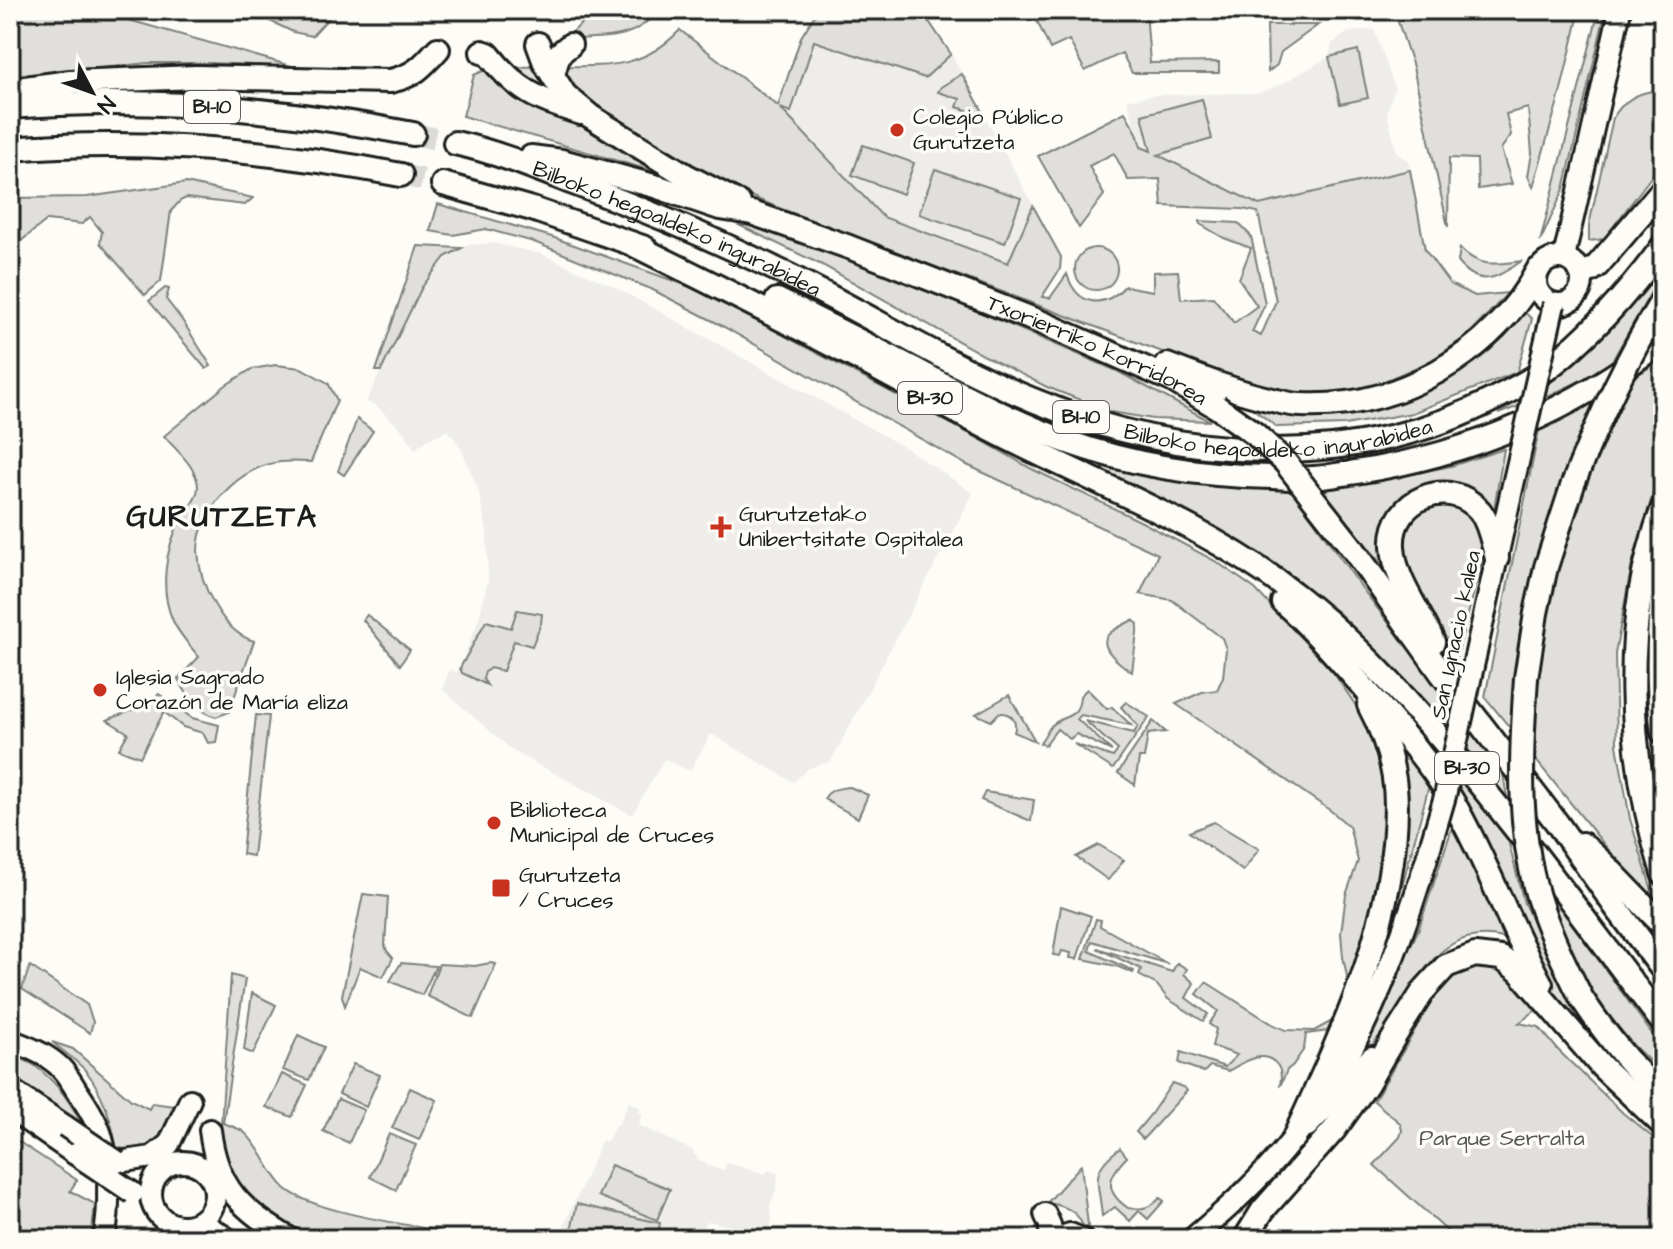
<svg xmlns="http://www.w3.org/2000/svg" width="1673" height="1249" viewBox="0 0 1673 1249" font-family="'Architects Daughter',sans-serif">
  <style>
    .built { fill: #eeede9 }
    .green { fill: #e0dfdb; stroke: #7e7e7c; stroke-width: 2 }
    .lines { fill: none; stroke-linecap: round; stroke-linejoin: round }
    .highway-tunnel { stroke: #dbdad6; stroke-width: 22; stroke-dasharray: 22 11; stroke-linecap: butt }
    .major-casing { stroke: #1c1c1c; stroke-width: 26 }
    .highway-casing { stroke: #1c1c1c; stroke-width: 28 }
    .major { stroke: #fdfcf7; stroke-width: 20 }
    .highway { stroke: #fdfcf7; stroke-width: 22 }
    .major-bridge-casing { stroke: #1c1c1c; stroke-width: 26; stroke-linecap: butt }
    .highway-bridge-casing { stroke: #1c1c1c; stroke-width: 28; stroke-linecap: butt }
    .major-bridge { stroke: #fdfcf7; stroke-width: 20 }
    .highway-bridge { stroke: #fdfcf7; stroke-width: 22 }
    .poi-dot { fill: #c8321e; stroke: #fdfcf7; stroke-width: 3 }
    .labels { text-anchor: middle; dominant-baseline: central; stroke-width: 7; stroke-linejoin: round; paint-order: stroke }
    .shield { fill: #fdfcf7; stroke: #605f5e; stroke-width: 2 }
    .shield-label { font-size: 20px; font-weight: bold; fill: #1c1c1c }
    .poi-label { font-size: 22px; fill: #1c1c1c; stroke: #fdfcf7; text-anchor: start }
    .street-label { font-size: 22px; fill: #1c1c1c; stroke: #fdfcf7 }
    .park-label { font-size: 22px; fill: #575655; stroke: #fdfcf7 }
    .district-label { font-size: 30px; font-weight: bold; letter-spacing: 2px; fill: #1c1c1c; stroke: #fdfcf7 }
  </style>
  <rect width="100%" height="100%" fill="#fdfcf7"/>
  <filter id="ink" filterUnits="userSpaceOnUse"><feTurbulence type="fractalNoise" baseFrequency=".0125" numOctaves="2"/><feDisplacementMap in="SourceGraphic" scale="16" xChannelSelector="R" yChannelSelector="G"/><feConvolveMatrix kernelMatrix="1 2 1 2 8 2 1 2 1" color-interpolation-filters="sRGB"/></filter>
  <g filter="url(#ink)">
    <g class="built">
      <polygon points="818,10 914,10 930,23 951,54 1061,257 1060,269 1021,268 883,217 822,150 778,107"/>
      <polygon points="1374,29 1395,88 1387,112 1394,142 1397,153 1408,161 1410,170 1259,205 1141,147 1127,100 1153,95 1260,93 1282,84 1329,57 1332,44 1348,32"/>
      <polygon points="493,243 541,254 613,286 906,448 973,493 831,761 809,768 793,782 711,734 690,771 664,759 632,815 513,751 442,689 450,669 457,673 479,619 488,580 487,531 478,488 460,446 448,430 428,439 415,449 402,430 375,405 366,402 422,287 445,257 469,245"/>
      <polygon points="629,1102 641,1108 639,1112 643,1114 638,1125 694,1151 693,1154 697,1156 697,1159 706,1163 706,1165 724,1170 726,1163 766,1174 767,1170 778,1173 777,1188 770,1204 772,1218 769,1234 707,1221 701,1230 699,1239 558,1239 602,1140 607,1142 615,1125 618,1125"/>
    </g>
    <g class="green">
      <polygon points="47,10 77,10 104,13 295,67 208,63 147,63 10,78 10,13"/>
      <polygon points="247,10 324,10 332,14 312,36 293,32"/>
      <path d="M594,10H657C636,41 605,37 572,39L570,35Z"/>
      <path d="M818,10H914L930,23L951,54L925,78L814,41L791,112L780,108L883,217L1008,263L1033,206L1061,257L1060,269L1042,297L1050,298L1067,274C1077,306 1103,310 1125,286L1153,291V272L1178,271L1181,299L1213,297L1234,323L1257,306L1239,279L1251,248L1224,238L1200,224V221L1238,223L1251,236L1265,304L1252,332L1261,336L1276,301L1258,212L1242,209L1162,206L1160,179L1128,180L1114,153L1089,166L1104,195L1079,228L1038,156L1125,112L1137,133L1141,147L1151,151L1142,115L1202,99L1212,139L1158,155L1259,205L1410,170L1425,250L1450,284L1475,296L1508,293L1468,335L1431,361L1382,382L1344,393L1295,396L1245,383L779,208L715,181L663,174L463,116L474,75L490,68C515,67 540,66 565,66C612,67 646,66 680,30L778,106L801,37Z"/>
      <polygon points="1032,10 1146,10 1150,63 1219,62 1219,73 1132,73 1122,53 1085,71 1069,40 1050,49"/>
      <polygon points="1394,10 1580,10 1560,94 1533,187 1528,176 1532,153 1528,108 1506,114 1511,135 1501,149 1512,184 1478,189 1477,159 1449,158 1448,227 1413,67"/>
      <polygon points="1599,10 1606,10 1564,189 1540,242"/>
      <polygon points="1267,25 1318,25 1281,52 1277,65 1268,72"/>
      <polygon points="1358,50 1368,98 1340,104 1329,57"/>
      <polygon points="962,74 982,110 979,114 957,107 960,99 938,92 941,87"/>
      <path d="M1654,91L1663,92V161L1604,239L1589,241V225L1613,118C1622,102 1635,93 1654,91Z"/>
      <polygon points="863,145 914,163 903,194 852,175"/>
      <polygon points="935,169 1021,198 1005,243 919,214"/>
      <polygon points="186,183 253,198 245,205 186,198 180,201 171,211 161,281 145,295 100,243 102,232 90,217 82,224 47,220 10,250 10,198 87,197"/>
      <path d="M438,204L552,237L696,289L974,436L1032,469L1142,522L1217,562L1255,589L1333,672L1367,722L1387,781L1386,852L1336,1030L1306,1034L1304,1049L1293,1065L1287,1070L1280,1086C1281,1079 1282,1072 1278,1066C1264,1047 1243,1063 1228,1071L1210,1066L1204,1072L1179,1063L1181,1052L1225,1067L1237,1055L1212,1046L1216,1029L1209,1024L1218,1011L1197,994L1206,982L1274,1025L1286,1030L1314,1031L1334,1020L1349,986L1343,957L1341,933L1346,895L1358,861L1349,826L1331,811L1176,704L1202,692L1217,690L1223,677L1226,649L1222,638L1172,600L1140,594L1158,554L967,465L717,323L651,289L534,242L486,229L453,235L430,231Z"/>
      <polygon points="720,216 843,257 931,291 1117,371 1210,421 1153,419 1111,412 1047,387 985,356 824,266"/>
      <polygon points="418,246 462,248 445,257 422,287 381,371 376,371"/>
      <circle cx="1096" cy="269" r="21"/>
      <path d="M1460,248C1480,269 1496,264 1522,261C1497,277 1481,290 1458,262Z"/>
      <polygon points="1663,266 1663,271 1608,368 1552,394 1498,414 1558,375 1594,344"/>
      <polygon points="165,288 169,289 166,299 182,320 211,366 206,369 149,301"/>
      <polygon points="1521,309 1532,319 1517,372 1412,413 1345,425 1277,427 1248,405 1288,412 1375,407"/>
      <polygon points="1663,359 1663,465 1656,483 1632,564 1615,654 1617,745 1630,819 1655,900 1611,853 1485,697 1539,430 1628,381"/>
      <path d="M276,365L301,368L328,383L337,400L311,462C301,462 290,461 280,462C240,466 198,510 198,551C199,571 204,587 214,604C223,620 236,636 254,641L229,712L216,717C197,711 187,695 178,679L199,657C190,646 179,634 173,621C159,590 165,549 181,519C187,508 198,500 198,486C197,467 176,450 164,436L226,385L252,369Z"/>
      <polygon points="357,419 373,431 344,475 338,471"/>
      <polygon points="1504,449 1494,509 1480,496 1456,488 1394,512 1382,537 1382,564 1322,489 1347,487 1451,466"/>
      <polygon points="1075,459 1146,477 1245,487 1289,486 1364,591 1503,772 1508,804 1475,760 1411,686 1375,652 1338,612 1202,519"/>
      <polygon points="1433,503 1455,505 1471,515 1486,546 1457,656 1422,603 1403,564 1405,523"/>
      <polygon points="517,610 542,614 541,623 532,646 514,641 503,671 490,668 485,672 483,679 487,685 462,673 460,668 486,621 511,628"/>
      <polygon points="367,615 410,650 400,665 363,620"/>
      <path d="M1133,620L1138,624L1132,672C1123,666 1094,646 1110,633C1116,628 1125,624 1133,620Z"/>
      <polygon points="1647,660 1663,762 1663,823 1658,803 1647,732"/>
      <path d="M1087,689L1107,709L1112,707L1131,725L1081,715L1077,719L1112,751L1076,734L1070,739L1057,729L1045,745L1040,743C1043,738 1047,731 1051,726C1063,714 1079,720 1080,696Z"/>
      <polygon points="159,694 192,718 219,725 216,742 208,743 203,733 183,727 164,712 140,757 119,749 128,733 107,720 146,705"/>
      <path d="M1009,695L1035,741L1014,732C1018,721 1011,712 999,713L991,721L976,714Z"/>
      <polygon points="1126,702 1149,717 1113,769 1074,744 1113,757 1118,750 1085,721 1134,733 1138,726 1121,707"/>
      <polygon points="1395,708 1506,832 1524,903 1547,952 1573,1000 1609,1055 1552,991 1530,947"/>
      <polygon points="256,715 269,716 253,856 242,854"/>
      <polygon points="1153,721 1166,732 1148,734 1144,758 1139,758 1135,785 1118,773"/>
      <polygon points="1395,740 1430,782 1390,931 1354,1022 1384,927"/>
      <path d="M850,787L868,795L858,818L824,799C829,789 839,788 850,787Z"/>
      <polygon points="985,792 1034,800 1031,821 981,800"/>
      <polygon points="1214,822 1259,849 1243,871 1189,832"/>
      <path d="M1454,822L1503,938C1444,925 1423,972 1396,1014C1385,1031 1370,1047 1357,1063L1419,928Z"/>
      <polygon points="1099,845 1124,860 1108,880 1076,857"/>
      <polygon points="363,894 388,897 385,945 387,951 393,958 383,977 360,967 345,1006 342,996"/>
      <polygon points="1552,896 1663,1049 1663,1074 1634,1046 1598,1002 1571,958"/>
      <polygon points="1061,906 1091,916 1077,959 1070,958 1071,953 1062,951 1060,956 1053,955"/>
      <polygon points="1096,919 1101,920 1100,926 1168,964 1092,941 1089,951 1134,971 1133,973 1116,966 1083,959"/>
      <polygon points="1097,948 1172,972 1177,963 1187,969 1184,974 1194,983 1186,998 1208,1014 1203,1021 1168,999 1157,985 1139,975 1141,969"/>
      <polygon points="401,963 436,966 422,995 390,981"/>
      <polygon points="490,963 496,964 473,1018 427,996 439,964 475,966"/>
      <path d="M1488,964C1512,976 1521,988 1536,1010L1519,1023L1539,1027L1558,1050L1623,1113L1663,1146V1239H1456L1374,1165L1400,1137L1402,1130L1400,1123L1374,1101L1410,1039L1441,981L1465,965Z"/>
      <polygon points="30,966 87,1005 93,1022 90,1033 22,989"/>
      <path d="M231,975L245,979L223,1123C230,1126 240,1128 245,1133C261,1147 269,1173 285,1188C312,1212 401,1223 439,1231L441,1239H326L298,1232L269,1219L242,1193L219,1154Z"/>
      <polygon points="252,993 276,1005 253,1054 244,1050"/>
      <polygon points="298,1035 324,1047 309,1080 283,1070"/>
      <path d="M52,1042L73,1049L131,1100L149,1109L152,1103L175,1106C167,1143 153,1153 116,1148C113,1123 102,1091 86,1071C76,1060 63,1051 52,1042Z"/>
      <path d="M10,1054C18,1058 27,1061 34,1065C57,1082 74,1106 85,1132L10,1077Z"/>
      <polygon points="353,1064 380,1075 366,1107 339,1094"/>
      <polygon points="282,1074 307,1085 292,1117 266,1107"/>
      <polygon points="1172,1083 1185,1088 1187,1091 1143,1139 1136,1132 1151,1114"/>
      <polygon points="410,1088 437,1100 419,1140 392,1128"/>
      <polygon points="338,1099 364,1110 349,1143 323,1131"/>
      <polygon points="389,1134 416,1145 396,1190 370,1177"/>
      <polygon points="10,1136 77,1180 70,1191 95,1204 91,1239 24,1239 10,1224"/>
      <path d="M1120,1148L1127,1157C1108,1176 1103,1191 1128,1208C1141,1210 1151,1208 1160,1198L1164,1201L1148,1219L1139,1211L1130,1221L1115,1207L1102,1216C1099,1180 1088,1172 1120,1148Z"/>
      <polygon points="611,1165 670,1189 657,1220 598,1196"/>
      <path d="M1081,1165L1089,1234C1084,1229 1082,1223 1078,1217C1071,1208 1057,1204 1047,1203Z"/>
      <polygon points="577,1204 660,1223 657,1239 569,1239"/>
    </g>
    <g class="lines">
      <g class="highway-tunnel">
        <polyline points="413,134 455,143"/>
        <polyline points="401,175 443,184"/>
      </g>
      <g class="major-casing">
        <g id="major">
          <polyline points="1564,257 1620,10"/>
          <circle cx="1559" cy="281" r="23"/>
          <polyline points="1475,657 1510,498"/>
          <path d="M10,1040C25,1046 42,1052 54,1062C64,1069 71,1081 77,1091C86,1104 96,1119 101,1135C110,1163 110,1210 104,1239"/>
          <polyline points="10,1089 65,1126"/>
          <polyline points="10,1109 75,1154"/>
          <path d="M210,1130C217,1189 242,1210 291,1239"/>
          <circle cx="183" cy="1194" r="32"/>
          <polyline points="118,1162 152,1157 169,1144 190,1100"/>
          <polyline points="1045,1214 1050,1225 1050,1239"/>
          <polyline points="201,1222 228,1239"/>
          <polyline points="10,1234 15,1239"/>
          <polyline points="1055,1239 1070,1234 1082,1239"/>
          <path d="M1192,1239C1228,1209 1263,1177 1292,1140C1358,1059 1396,959 1426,861"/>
        </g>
      </g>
      <g class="highway-casing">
        <g id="highway">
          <polyline points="538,44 545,63 565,95 590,116 687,176 739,203"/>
          <path d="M482,52L488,54C517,91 538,100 581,113"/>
          <polyline points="553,74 559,54 570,45"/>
          <path d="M10,90L70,82L196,77L390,81C414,76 422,67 438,49"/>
          <path d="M10,107C145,96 280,108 413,134"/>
          <path id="s1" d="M455,143C497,152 537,169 576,184C661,216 743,251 823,293C892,329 960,370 1033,400C1179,461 1352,473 1496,398C1513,389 1532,380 1548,368C1593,334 1630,291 1663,246"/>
          <path d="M10,149C141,138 273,150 401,175"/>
          <path id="s2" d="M531,157L562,161L658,187L720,208L752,213L849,247L1045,324L1172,380L1217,407"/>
          <polyline points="443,184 532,209 645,248"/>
          <path d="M630,243C707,281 784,320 861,360C911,387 961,415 1013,441C1109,489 1212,529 1297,596C1342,631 1383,673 1421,716C1509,813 1583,919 1663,1023"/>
          <path d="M1580,270C1588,274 1591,270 1597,266L1663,189"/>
          <path d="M777,300C822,322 867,345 912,368C962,395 1012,421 1065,441C1131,465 1202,476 1272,477C1286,478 1300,479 1314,478C1328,477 1342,474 1356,472C1468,455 1575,411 1663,339"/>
          <path d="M1167,365C1203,379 1239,393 1277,401C1285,403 1293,405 1301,405C1398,410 1492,354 1538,270"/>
          <path d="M1663,508C1620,622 1627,758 1663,873"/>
          <polyline points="1353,549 1442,674 1557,823 1615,906 1663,970"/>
          <path d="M1663,583C1658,633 1656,683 1663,732"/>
          <path d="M1283,602C1318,633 1348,670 1379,705C1405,736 1433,767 1453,802C1487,861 1509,925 1541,984"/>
          <path d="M1433,642C1420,609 1395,583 1393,546C1390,499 1450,475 1480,511C1490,524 1492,542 1497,558"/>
          <polyline points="1526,678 1536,613 1546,567 1573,484"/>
          <polyline points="1582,844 1604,864 1663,925"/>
          <path d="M1582,999C1606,1035 1631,1067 1663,1096"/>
          <polyline points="1307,1125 1372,1058"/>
          <path d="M1294,1138C1342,1033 1396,922 1396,805C1396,771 1385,735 1369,705"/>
          <polyline points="1245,1239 1263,1210 1334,1130 1367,1084 1396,1034 1424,990 1446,966 1475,955 1501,958 1519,971 1602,1067 1663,1125"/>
        </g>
      </g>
      <use href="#major" class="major"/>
      <use href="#highway" class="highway"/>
      <g class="major-bridge-casing">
        <g id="major-bridge">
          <polyline points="1510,498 1554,304"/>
          <polyline points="1426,861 1445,796 1475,657"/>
          <polyline points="65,1126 118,1162"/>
          <polyline points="75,1154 133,1193"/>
        </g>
      </g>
      <g class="highway-bridge-casing">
        <g id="highway-bridge">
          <polyline points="1217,407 1255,434 1285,462 1353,549"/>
          <path d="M1573,484C1598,420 1627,358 1663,299"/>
          <path d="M1526,678C1521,750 1517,827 1538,897C1549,933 1565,966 1582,999"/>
        </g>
      </g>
      <use href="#major-bridge" class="major-bridge"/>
      <use href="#highway-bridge" class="highway-bridge"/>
    </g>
  </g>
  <g class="poi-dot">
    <circle cx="897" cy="130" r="8"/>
    <path d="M717 515h8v8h8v8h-8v8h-8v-8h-8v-8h8z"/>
    <circle cx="100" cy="690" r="8"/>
    <circle cx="494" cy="823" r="8"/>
    <rect x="491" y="878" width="20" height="20" rx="4"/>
  </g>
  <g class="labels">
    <g class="shield">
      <rect x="184" y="91" width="56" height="32" rx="6"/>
      <rect x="898" y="382" width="64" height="32" rx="6"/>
      <rect x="1053" y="401" width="56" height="32" rx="6"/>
      <rect x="1435" y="752" width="64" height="32" rx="6"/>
    </g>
    <g class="shield-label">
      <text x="212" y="107">BI-10</text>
      <text x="930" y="398">BI-30</text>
      <text x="1081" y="417">BI-10</text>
      <text x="1467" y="768">BI-30</text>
    </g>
    <g class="poi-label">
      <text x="913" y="117">Colegio Público<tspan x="913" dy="25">Gurutzeta</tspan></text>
      <text x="739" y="514">Gurutzetako<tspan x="739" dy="25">Unibertsitate Ospitalea</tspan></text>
      <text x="116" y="677">Iglesia Sagrado<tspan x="116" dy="25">Corazón de María eliza</tspan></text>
      <text x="510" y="810">Biblioteca<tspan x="510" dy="25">Municipal de Cruces</tspan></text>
      <text x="519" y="875">Gurutzeta<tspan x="519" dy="25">/ Cruces</tspan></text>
    </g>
    <g class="street-label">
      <text stroke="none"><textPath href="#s1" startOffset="238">Bilboko hegoaldeko ingurabidea</textPath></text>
      <text stroke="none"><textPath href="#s2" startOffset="600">Txorierriko korridorea</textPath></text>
      <text stroke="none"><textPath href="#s1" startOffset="886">Bilboko hegoaldeko ingurabidea</textPath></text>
      <text transform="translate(1456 635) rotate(-78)">San Ignacio kalea</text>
    </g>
    <g class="park-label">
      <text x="1502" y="1138">Parque Serralta</text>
    </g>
    <g class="district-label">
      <text x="222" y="517">GURUTZETA</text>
    </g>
  </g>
  <rect width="1673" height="1249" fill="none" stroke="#fdfcf7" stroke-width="40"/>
  <rect x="20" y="20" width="1633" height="1209" fill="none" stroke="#1c1c1c" stroke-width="3" filter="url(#ink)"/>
  <g transform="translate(92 92) rotate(131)" stroke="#fdfcf7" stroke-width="6" paint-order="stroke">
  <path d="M0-6L14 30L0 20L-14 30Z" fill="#1c1c1c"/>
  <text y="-12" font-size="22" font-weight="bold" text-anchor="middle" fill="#1c1c1c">N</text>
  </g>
</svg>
